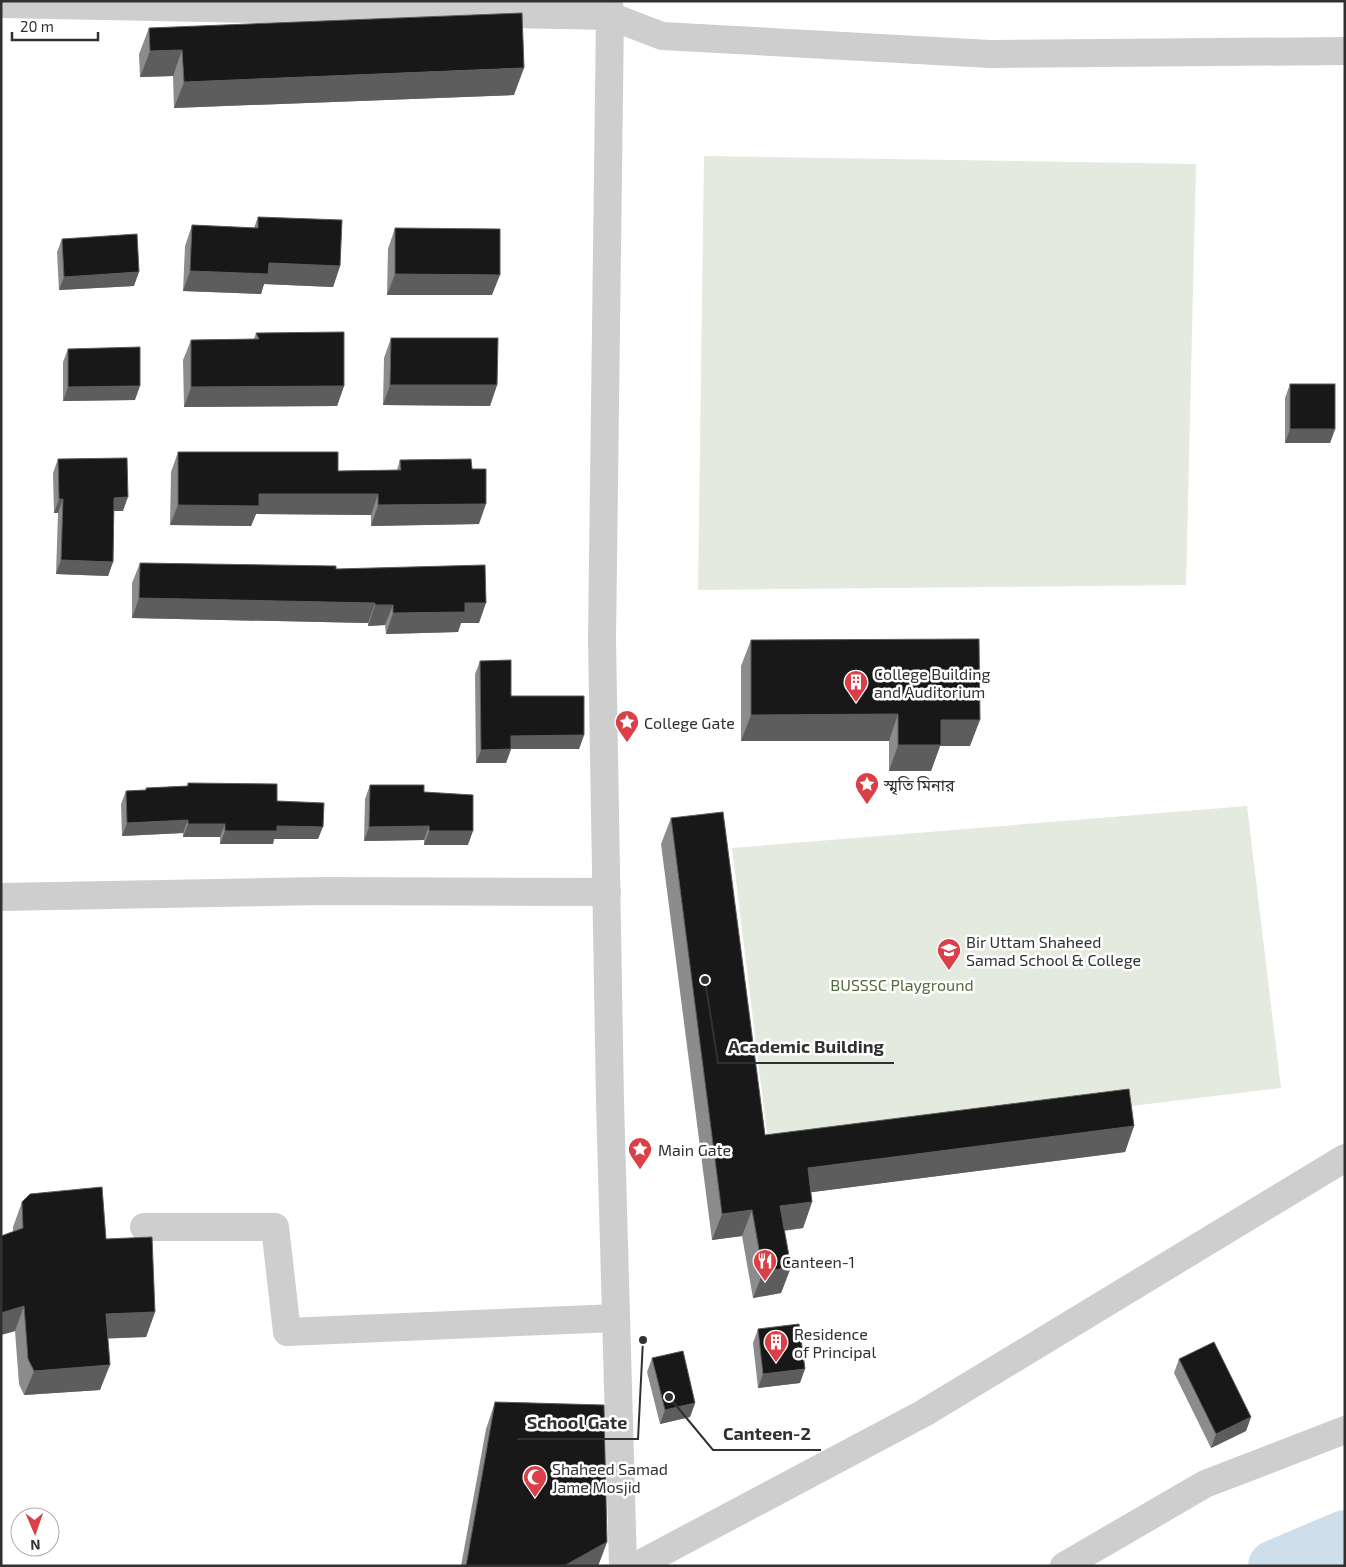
<svg xmlns="http://www.w3.org/2000/svg" width="1346" height="1567" viewBox="0 0 1346 1567" font-family="'Exo 2','Noto Sans Bengali',sans-serif">
  <style>
    .green { fill: #e4eadd }
    .lines { fill: none; stroke-linecap: round; stroke-linejoin: round }
    .river { stroke: #cedfeb; stroke-width: 52 }
    .minor { stroke: #cecece; stroke-width: 28 }
    .wall { fill: #8c8c8c }
    .shaded-wall { fill: #5d5d5d }
    .building { fill: #181818; stroke: #5d5d5d }
    .labels { text-anchor: middle; dominant-baseline: central; stroke-width: 5; stroke-linejoin: round; paint-order: stroke }
    .poi-label { font-size: 16px; fill: #313131; stroke: #fff; text-anchor: start }
    .park-label { font-size: 16px; fill: #546b40; stroke: #fff }
    .leader { fill: none; stroke: #313131; stroke-width: 2 }
    .callout-dot { fill: #313131; stroke: #fff; stroke-width: 2 }
    .callout-label { font-size: 18px; text-anchor: middle; font-weight: bold; fill: #313131; stroke: #fff; stroke-width: 5; stroke-linejoin: round; paint-order: stroke }
  </style>
  <rect width="100%" height="100%" fill="#fff"/>
  <g class="green">
    <polygon points="704,156 1196,164 1186,585 698,590"/>
    <polygon points="1247,806 1281,1088 769,1150 732,848"/>
  </g>
  <g class="lines">
    <polyline class="river" points="1274,1566 1345,1536"/>
    <g class="minor">
      <polyline points="609,1 610,16 602,640 610,1101 623,1566"/>
      <polyline points="1,4 610,16 662,36 990,54 1345,51"/>
      <polyline points="1,897 324,891 607,892"/>
      <polyline points="144,1227 275,1227 287,1332 616,1318"/>
      <polyline points="636,1566 924,1413 1345,1158"/>
      <polyline points="1064,1566 1205,1484 1345,1430"/>
    </g>
  </g>
  <g class="wall">
    <polygon points="149,28 514,95 174,108 173,76 140,77 139,54"/>
    <polygon points="258,217 340,266 333,287 264,284 261,294 183,291 185,246 192,225 254,228"/>
    <polygon points="395,228 492,295 387,295 388,249"/>
    <polygon points="62,239 134,286 59,290 57,252"/>
    <polygon points="256,333 344,386 337,406 184,407 183,360 191,340 254,339"/>
    <polygon points="391,338 497,385 490,406 383,405 384,358"/>
    <polygon points="68,349 135,400 63,401 63,362"/>
    <polygon points="1290,384 1335,429 1330,443 1285,443 1285,398"/>
    <polygon points="178,452 338,471 397,470 400,460 472,469 479,524 371,526 371,515 256,514 251,526 170,525 171,472"/>
    <polygon points="58,459 123,511 114,511 113,562 108,576 56,574 58,513 54,513 53,473"/>
    <polygon points="140,563 336,569 479,623 461,623 458,632 386,634 385,625 368,626 368,623 132,618 132,583"/>
    <polygon points="751,640 970,746 940,746 931,771 889,771 889,741 741,741 741,666"/>
    <polygon points="480,661 511,696 584,735 579,749 511,749 506,763 476,763 475,674"/>
    <polygon points="188,783 277,801 318,839 274,839 273,844 220,844 220,837 183,837 183,833 122,836 121,804 126,791 146,790 146,788 187,786"/>
    <polygon points="370,785 424,792 468,845 424,845 424,840 364,841 365,799"/>
    <polygon points="671,818 765,1135 1134,1126 1125,1152 811,1192 812,1202 803,1228 784,1231 791,1267 781,1293 753,1298 742,1236 712,1240 661,844"/>
    <polygon points="22,1202 106,1239 155,1312 146,1337 108,1338 100,1390 24,1395 19,1384 15,1331 1,1335 1,1236 13,1232 13,1227"/>
    <polygon points="758,1329 800,1383 758,1388 753,1343"/>
    <polygon points="652,1358 695,1403 690,1417 660,1424 647,1372"/>
    <polygon points="1179,1359 1251,1417 1246,1431 1211,1448 1174,1373"/>
    <polygon points="495,1402 607,1542 598,1566 461,1566 486,1429"/>
  </g>
  <g class="shaded-wall">
    <polygon points="182,50 173,76 140,77 150,51"/>
    <polygon points="524,68 514,95 174,108 184,82"/>
    <polygon points="269,263 340,266 333,287 264,284 261,294 183,291 190,271"/>
    <polygon points="139,272 134,286 59,290 64,277"/>
    <polygon points="395,274 500,275 492,295 387,295"/>
    <polygon points="390,385 497,385 490,406 383,405"/>
    <polygon points="140,386 135,400 63,401 68,387"/>
    <polygon points="344,386 337,406 184,407 191,387"/>
    <polygon points="1290,429 1335,429 1330,443 1285,443"/>
    <polygon points="259,494 378,494 371,515 256,514 251,526 170,525 178,505"/>
    <polygon points="128,497 123,511 109,511 114,498"/>
    <polygon points="59,499 63,499 58,513 54,513"/>
    <polygon points="486,504 479,524 371,526 378,505"/>
    <polygon points="61,560 113,562 108,576 56,574"/>
    <polygon points="139,598 375,603 368,623 132,618"/>
    <polygon points="465,603 486,603 479,623 461,623 458,632 386,634 393,613"/>
    <polygon points="375,605 393,605 385,625 368,626"/>
    <polygon points="898,714 889,741 741,741 751,715"/>
    <polygon points="941,720 980,720 970,746 940,746 931,771 889,771 898,745"/>
    <polygon points="584,735 579,749 511,749 506,763 476,763 481,750 511,736"/>
    <polygon points="188,820 183,833 122,836 127,823"/>
    <polygon points="188,824 225,824 220,837 183,837"/>
    <polygon points="277,826 323,827 318,839 274,839 273,844 220,844 225,831"/>
    <polygon points="429,826 424,840 364,841 369,827"/>
    <polygon points="429,831 473,831 468,845 424,845"/>
    <polygon points="1134,1126 1125,1152 798,1194 808,1168"/>
    <polygon points="812,1202 803,1228 771,1232 780,1206"/>
    <polygon points="752,1210 742,1236 712,1240 722,1214"/>
    <polygon points="791,1267 781,1293 753,1298 763,1272"/>
    <polygon points="24,1306 15,1331 1,1335 1,1313"/>
    <polygon points="155,1312 146,1337 97,1339 106,1314"/>
    <polygon points="110,1365 100,1390 24,1395 34,1371"/>
    <polygon points="805,1369 800,1383 758,1388 763,1374"/>
    <polygon points="695,1403 690,1417 660,1424 665,1410"/>
    <polygon points="1251,1417 1246,1431 1211,1448 1216,1434"/>
    <polygon points="607,1542 598,1566 564,1566"/>
  </g>
  <g class="building">
    <polygon points="522,13 524,68 184,82 182,50 150,51 149,28"/>
    <polygon points="258,217 342,220 340,266 269,263 268,274 190,271 192,225 258,228"/>
    <polygon points="395,228 500,229 500,275 395,274"/>
    <polygon points="137,234 139,272 64,277 62,239"/>
    <polygon points="344,332 344,386 191,387 191,340 259,339 256,333"/>
    <polygon points="391,338 498,338 497,385 390,385"/>
    <polygon points="140,347 140,386 68,387 68,349"/>
    <rect x="1290" y="384" width="45" height="45"/>
    <polygon points="178,452 338,452 338,471 401,470 400,460 471,459 472,469 486,469 486,504 378,505 378,494 259,494 259,506 178,505"/>
    <polygon points="127,458 128,497 114,498 113,562 61,560 63,499 59,499 58,459"/>
    <polygon points="140,563 336,566 336,569 485,565 486,603 465,603 465,612 393,613 393,605 375,605 375,603 139,598"/>
    <polygon points="979,639 980,720 941,720 941,745 898,745 898,714 751,715 751,640"/>
    <polygon points="511,660 511,696 584,696 584,735 511,736 511,749 481,750 480,661"/>
    <polygon points="188,783 277,784 277,801 324,803 323,827 277,826 277,831 225,831 225,824 188,824 188,820 127,823 126,791 146,790 146,788 188,786"/>
    <polygon points="370,785 424,785 424,792 473,795 473,831 429,831 429,826 369,827"/>
    <polygon points="723,812 765,1135 1129,1089 1134,1126 808,1168 812,1202 780,1206 791,1267 763,1272 752,1210 722,1214 671,818"/>
    <polygon points="102,1187 106,1239 152,1237 155,1312 106,1314 110,1365 34,1371 28,1359 24,1306 1,1313 1,1236 23,1228 22,1202 30,1194"/>
    <polygon points="799,1324 805,1369 763,1374 758,1329"/>
    <polygon points="1214,1342 1251,1417 1216,1434 1179,1359"/>
    <polygon points="683,1351 695,1403 665,1410 652,1358"/>
    <polygon points="495,1402 604,1405 607,1542 564,1566 466,1566"/>
  </g>
  <defs>
    <g id="building-pin" transform="scale(1.25)"><path d="M0 17L-7.5 6A9.5 9.5 0 1 1 7.5 6Z" fill="#db4049" stroke="#fff"/><path d="M-4-6H4V6H1V3H-1V6H-4ZM-2.5-4.3h1.7v1.8h-1.7ZM.8-4.3h1.7v1.8H.8ZM-2.5-1h1.7V.8h-1.7ZM.8-1h1.7V.8H.8Z" fill="#fff"/></g>
    <g id="sight-pin" transform="scale(1.25)"><path d="M0 17L-7.5 6A9.5 9.5 0 1 1 7.5 6Z" fill="#db4049" stroke="#fff"/><path d="M0-6L1.8-2.2L6-1.7L2.9 1.2L3.7 5.4L0 3.3L-3.7 5.4L-2.9 1.2L-6-1.7L-1.8-2.2Z" fill="#fff"/></g>
    <g id="university-pin" transform="scale(1.25)"><path d="M0 17L-7.5 6A9.5 9.5 0 1 1 7.5 6Z" fill="#db4049" stroke="#fff"/><path d="M0-5L7-2L0 1L-7-2ZM-4 1L0 2.5L4 1V4Q0 6-4 4Z" fill="#fff"/></g>
    <g id="restaurant-pin" transform="scale(1.25)"><path d="M0 17L-7.5 6A9.5 9.5 0 1 1 7.5 6Z" fill="#db4049" stroke="#fff"/><path d="M-5-6h1v4h1v-4h1v4h1v-4h1v5L-1.5 .5V6h-2V.5L-5-1ZM5-6V6H3V1.5H1.5Q1.5-4 5-6Z" fill="#fff"/></g>
    <g id="mosque-pin" transform="scale(1.25)"><path d="M0 17L-7.5 6A9.5 9.5 0 1 1 7.5 6Z" fill="#db4049" stroke="#fff"/><path d="M3.5-4.9A6 6 0 1 0 3.5 4.9A5 5 0 1 1 3.5-4.9Z" fill="#fff"/></g>
  </defs>
  <g fill-rule="evenodd">
    <use href="#building-pin" x="856" y="682"/>
    <use href="#sight-pin" x="627" y="722"/>
    <use href="#sight-pin" x="867" y="784"/>
    <use href="#university-pin" x="949" y="950"/>
    <use href="#sight-pin" x="640" y="1149"/>
    <use href="#restaurant-pin" x="765" y="1261"/>
    <use href="#building-pin" x="776" y="1342"/>
    <use href="#mosque-pin" x="535" y="1477"/>
  </g>
  <g class="labels">
    <g class="poi-label">
      <text x="874" y="673">College Building<tspan x="874" dy="18">and Auditorium</tspan></text>
      <text x="644" y="722">College Gate</text>
      <text x="884" y="784">স্মৃতি মিনার</text>
      <text x="966" y="941">Bir Uttam Shaheed<tspan x="966" dy="18">Samad School &amp; College</tspan></text>
      <text x="658" y="1149">Main Gate</text>
      <text x="782" y="1261">Canteen-1</text>
      <text x="794" y="1333">Residence<tspan x="794" dy="18">of Principal</tspan></text>
      <text x="552" y="1468">Shaheed Samad<tspan x="552" dy="18">Jame Mosjid</tspan></text>
    </g>
    <g class="park-label">
      <text x="902" y="984">BUSSSC Playground</text>
    </g>
  </g>
  <path class="leader" d="M705 980L718 1063H894M643 1340L638 1439H517M669 1397L713 1450H821"/>
  <g class="callout-dot">
    <circle cx="705" cy="980" r="5"/>
    <circle cx="643" cy="1340" r="5"/>
    <circle cx="669" cy="1397" r="5"/>
  </g>
  <g class="callout-label">
    <text x="806" y="1053">Academic Building</text>
    <text x="577" y="1429">School Gate</text>
    <text x="767" y="1440">Canteen-2</text>
  </g>
  <rect width="1346" height="1567" fill="none" stroke="#313131" stroke-width="5"/>
  <g transform="translate(35 1532) rotate(178)"><circle r="24" fill="#ffffff" stroke="#adadad"/>
  <path d="M0-4L9 19L0 12L-9 19Z" fill="#db4049"/>
  <text y="-8" font-size="14" font-weight="bold" text-anchor="middle" fill="#313131">N</text>
  </g>
  <path d="M12 32v8h86v-8" fill="none" stroke="#313131" stroke-width="2.5"/>
  <text x="20" y="32" font-size="15" fill="#313131" stroke="#ffffff" stroke-width="4" paint-order="stroke">20 m</text>
</svg>
